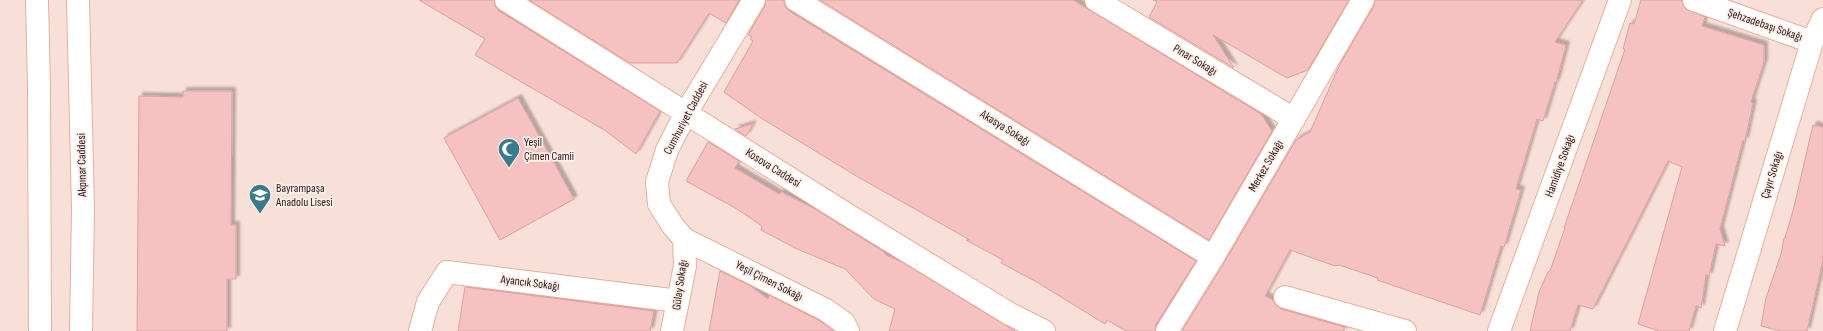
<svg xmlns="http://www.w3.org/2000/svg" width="1823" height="331" viewBox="0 0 1823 331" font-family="'Sofia Sans Condensed',sans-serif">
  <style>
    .building { fill: #f6c2c1; stroke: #dda0a0; filter: url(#shadow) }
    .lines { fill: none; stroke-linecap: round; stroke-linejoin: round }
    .minor-casing { stroke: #e8ae9b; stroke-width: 24 }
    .primary-casing { stroke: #e8ae9b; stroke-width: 24 }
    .minor { stroke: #fff; stroke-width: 22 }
    .primary { stroke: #fff; stroke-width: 22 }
    .labels { text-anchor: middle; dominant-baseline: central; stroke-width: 3.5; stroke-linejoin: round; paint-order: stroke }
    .street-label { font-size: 12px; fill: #2c1710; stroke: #fcf0ec }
    .poi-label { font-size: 12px; fill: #2c1710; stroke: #fcf0ec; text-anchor: start }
  </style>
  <defs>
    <filter id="shadow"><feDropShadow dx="3.5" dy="-3.5" stdDeviation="1" flood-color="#0004"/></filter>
  </defs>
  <rect width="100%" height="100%" fill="#f8e0d8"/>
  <g class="building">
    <polygon points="419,0 494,0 495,6 499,11 660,111 636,154 606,131 475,55 485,39"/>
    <polygon points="529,0 739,0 726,23 709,13 677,63 630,63"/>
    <polygon points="766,0 784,0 785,6 789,11 1196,261 1156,324 1155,331 1126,331 1107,320 1105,324 1035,281 1001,263 1003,260 966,240 970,240 858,177 761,118 724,92 753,41 750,39 752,37 748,35 765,6"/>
    <polygon points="820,0 1073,0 1261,114 1272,131 1209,240"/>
    <polygon points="1153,0 1349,0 1308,70 1287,78 1213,35 1234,68 1149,17 1157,2"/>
    <polygon points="1375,0 1583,0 1555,42 1566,45 1556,83 1555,82 1543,121 1537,119 1516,189 1521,190 1514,214 1504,247 1501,246 1480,315 1377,280 1378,278 1339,265 1335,266 1290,250 1265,296 1273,300 1276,305 1281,309 1344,327 1344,331 1182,331 1224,263 1296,140 1310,132 1340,64 1374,6"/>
    <polygon points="1641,0 1682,0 1685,8 1705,17 1702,26 1764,45 1764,62 1751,102 1753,103 1745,141 1743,140 1720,229 1725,246 1716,244 1709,276 1706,275 1701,308 1696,306 1689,331 1659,331 1638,324 1682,167 1668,161 1593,309 1578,305 1570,331 1530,331 1539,292 1548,272 1550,271 1565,228 1564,228 1625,49 1623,49 1630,23 1634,24"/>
    <polygon points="183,91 232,91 231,225 236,225 236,279 227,279 227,331 137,331 139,96 183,97"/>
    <polygon points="518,98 574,199 500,240 444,138"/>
    <polygon points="753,124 746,136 735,129"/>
    <polygon points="1813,125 1823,127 1823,260 1807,331 1780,331 1761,326 1766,298 1781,254 1784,238 1785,238 1794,207"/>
    <polygon points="708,142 739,161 735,168 779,194 781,192 815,209 884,252 886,255 902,262 1015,331 889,331 895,309 874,299 845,269 795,248 761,230 762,226 737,209 686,181"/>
    <polygon points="720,271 749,285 768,299 769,295 820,321 834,331 709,331"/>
    <polygon points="465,287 654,311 650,331 458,331"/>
  </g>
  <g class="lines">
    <g class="minor-casing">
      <g id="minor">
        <polyline points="506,0 848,215 1010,314 1044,331"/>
        <polyline points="754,0 686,113 667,150 657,182 659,204 673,226 684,239 826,310 844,323 848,331"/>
        <polyline points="796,0 1213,257"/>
        <polyline points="1096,0 1294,119"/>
        <polyline points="1694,0 1812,42"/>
        <polyline points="1285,297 1405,331"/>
        <polyline points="420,331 428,302 447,272 678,301"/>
        <polyline points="672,331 685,266 684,239"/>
        <polyline points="1167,331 1213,257 1363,0"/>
        <polyline points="1499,331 1620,0"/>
        <polyline points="1725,331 1812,42 1823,19"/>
      </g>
    </g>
    <g class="primary-casing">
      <g id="primary">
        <polyline points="37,0 39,88 40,331"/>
        <polyline points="78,0 83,209 81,331"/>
      </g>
    </g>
    <use href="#minor" class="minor"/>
    <use href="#primary" class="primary"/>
  </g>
  <defs>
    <g id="mosque-pin" transform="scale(1.15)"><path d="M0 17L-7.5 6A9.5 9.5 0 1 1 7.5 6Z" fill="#397a8d" stroke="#fcf0ec"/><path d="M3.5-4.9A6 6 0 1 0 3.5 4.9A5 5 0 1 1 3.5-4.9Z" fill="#fff"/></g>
    <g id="school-pin" transform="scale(1.15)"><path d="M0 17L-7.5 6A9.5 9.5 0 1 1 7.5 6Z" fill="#397a8d" stroke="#fcf0ec"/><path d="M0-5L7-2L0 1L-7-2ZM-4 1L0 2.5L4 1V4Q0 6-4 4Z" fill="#fff"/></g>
  </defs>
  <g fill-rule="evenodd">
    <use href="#mosque-pin" x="509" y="149"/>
    <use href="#school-pin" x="260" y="195"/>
  </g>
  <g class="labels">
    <g class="street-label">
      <text transform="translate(1765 25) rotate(19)">Şehzadebaşı Sokağı</text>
      <text transform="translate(1195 60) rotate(31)">Pınar Sokağı</text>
      <text transform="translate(686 118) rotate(-62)">Cumhuriyet Caddesi</text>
      <text transform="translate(1005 128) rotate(32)">Akasya Sokağı</text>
      <text transform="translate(82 165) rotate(-91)">Akpınar Caddesi</text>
      <text transform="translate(1266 166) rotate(-60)">Merkez Sokağı</text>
      <text transform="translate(1560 166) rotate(-70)">Hamidiye Sokağı</text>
      <text transform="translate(773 168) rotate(32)">Kosova Caddesi</text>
      <text transform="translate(1772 175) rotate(-73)">Çayır Sokağı</text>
      <text transform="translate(769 281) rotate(27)">Yeşil Çimen Sokağı</text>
      <text transform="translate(530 283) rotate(7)">Ayancık Sokağı</text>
      <text transform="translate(680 285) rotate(-82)">Gülay Sokağı</text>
    </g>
    <g class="poi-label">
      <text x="524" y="142">Yeşil<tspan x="524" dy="14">Çimen Camii</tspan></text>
      <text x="276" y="188">Bayrampaşa<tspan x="276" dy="14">Anadolu Lisesi</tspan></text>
    </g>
  </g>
</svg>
